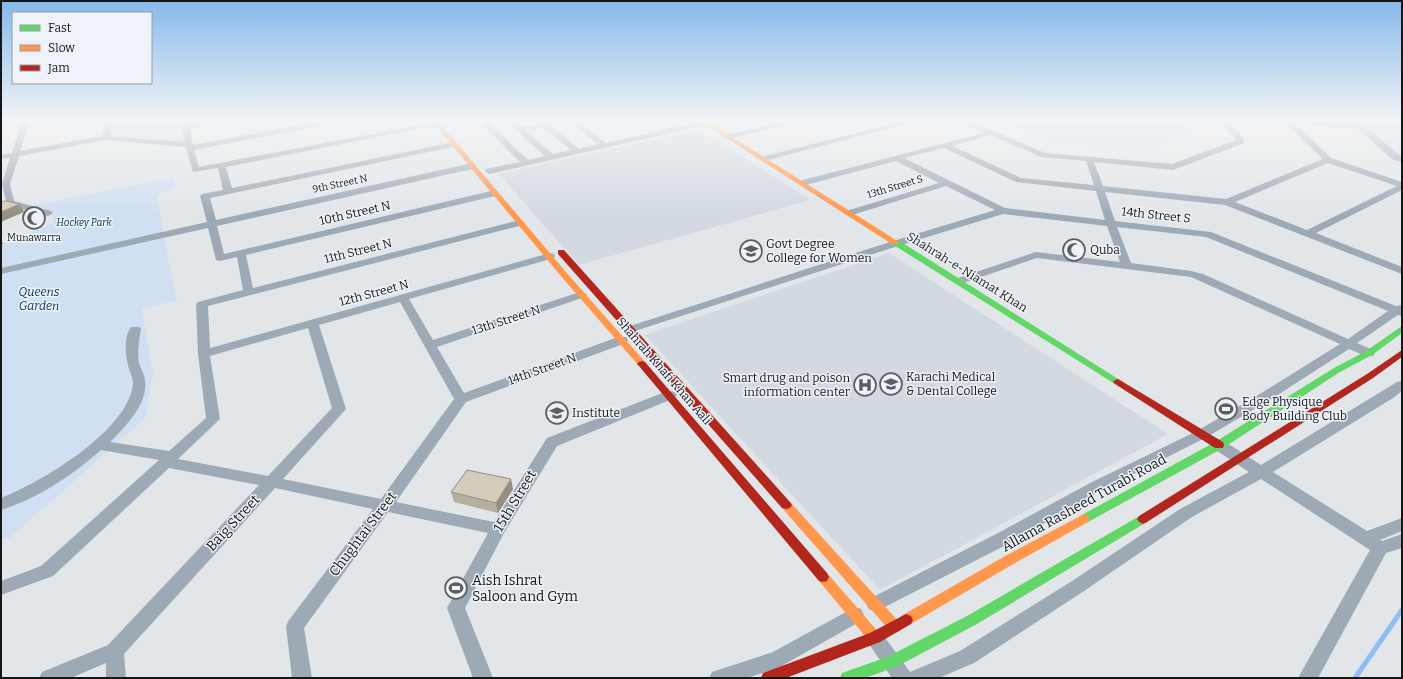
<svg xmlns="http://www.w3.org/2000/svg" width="1403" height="679" viewBox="0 0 1403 679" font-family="Bitter,serif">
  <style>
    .built { fill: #d2d9e1 }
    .green { fill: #d0e0f2 }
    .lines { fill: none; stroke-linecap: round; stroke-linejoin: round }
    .stream { stroke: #90bef3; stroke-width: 5 }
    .street { fill: #9da9b5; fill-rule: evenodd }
    .fast { fill: #63d668; fill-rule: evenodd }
    .slow { fill: #ff974d; fill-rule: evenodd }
    .jam { fill: #b3261e; fill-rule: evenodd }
    .wall { fill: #b5afa0 }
    .shaded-wall { fill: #948f82 }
    .building { fill: #d3ccba; stroke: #948f82 }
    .labels { text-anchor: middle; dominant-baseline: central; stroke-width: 3; stroke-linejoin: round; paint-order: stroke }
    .far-street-label { font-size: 10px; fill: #141618; stroke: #eef3f9 }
    .far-park-label { font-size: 10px; font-style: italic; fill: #002e5b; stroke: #eef3f9 }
    .far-poi-label { font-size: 10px; fill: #141618; stroke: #eef3f9 }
    .street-label { font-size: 12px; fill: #141618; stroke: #eef3f9 }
    .poi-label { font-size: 12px; fill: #141618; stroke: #eef3f9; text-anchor: start }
    .park-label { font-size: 12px; font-style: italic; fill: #002e5b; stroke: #eef3f9 }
    .near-street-label { font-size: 14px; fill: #141618; stroke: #eef3f9 }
    .near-poi-label { font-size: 14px; fill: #141618; stroke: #eef3f9; text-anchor: start }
  </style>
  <rect width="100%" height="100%" fill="#e3e6e9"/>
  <g class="built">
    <polygon points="699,129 810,200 579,265 499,174"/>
    <polygon points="889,253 1168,434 880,590 645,335"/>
  </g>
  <g class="green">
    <polygon points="108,120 185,120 189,145 106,138"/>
    <polygon points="997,120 1186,120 1193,132 1146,149 1046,141"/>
    <polygon points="1351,120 1402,120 1402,160"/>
    <polygon points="173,177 176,185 157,196 163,234 177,300 142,309 153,373 146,417 11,537 1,540 1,246 55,222 51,213 27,207"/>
  </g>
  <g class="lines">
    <polyline class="stream" points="1355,678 1402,610"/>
    <g class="street">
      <path d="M22,120H30L20,151L102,136L104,120H112L110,136L185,142L181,120H189V123L206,120H223L219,122L190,128L193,145L326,120H343L339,122L194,150L199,167L440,121V125H437L226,167L232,188L454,142L458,144L457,146L210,198L216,220L472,163L476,166L472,169L217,226L224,254L495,190L499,193L495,196L246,255L253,288L520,220L525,223L523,225L208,306L210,348L550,253L554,254L555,256L554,258L409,299L433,340L577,293H585L587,295L585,297L437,347L464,393L618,337H626L628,340L626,343L466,402L396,502L494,522L547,438L665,392L670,391L675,392L677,395L675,398L557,446L504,533L465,608L493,678H473L447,608L488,533L388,512L304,628L312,678H292L286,626L289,620L373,509L275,488L124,654L126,678H106V663L71,678H39L42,672L108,645L259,485L169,468L53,576L1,595V581L41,566L159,460L101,450C71,476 39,498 1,510V498C40,483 130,430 133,383C133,377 129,371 128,365C125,354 124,336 131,327H139L141,329C139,341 137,352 139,363C141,369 145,375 145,381C148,404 125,427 110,442L169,451L206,418L198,354L196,304L198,302L243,290L237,257L220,261L216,260L208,228L1,274V268L207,222L200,196L202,194L223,190L218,168L193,172L186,147L106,140L19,156L10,184L14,201L51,211L53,213L48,216L7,205L2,184L10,158L1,159V155L12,153ZM400,302L454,399L381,499L283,479L346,409L319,325ZM308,328L332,408L268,476L178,459L220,419L210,356Z"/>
      <path d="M478,120H486L528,160L545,156L505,120H514L522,127L564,120V124L551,126L579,149L598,144L567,120H576L606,143L671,128L660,120H669L679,127L706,121L710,123L706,125L489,174L485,171L486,169L520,162ZM544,128L571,150L553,154L526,131Z"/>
      <polygon points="791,120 806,120 728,139 724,137 725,135"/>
      <polygon points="908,120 922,120 764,161 760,159 761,157"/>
      <path d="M956,120H967L1045,153L1172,164L1236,140L1219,120H1227L1244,139V143L1173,170L1094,162L1103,186L1226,199L1323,159L1286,124L1270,122L1266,120H1301L1352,124L1350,122L1351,120H1357L1402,157V162L1393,160L1358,129L1296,124L1331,158L1402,182V190L1316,233L1402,267V274L1225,205L1105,192L1115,221L1211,232L1396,306L1402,305V316L1398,315L1357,343L1373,350L1375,353L1373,356H1365L1349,349L1273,398L1207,437L1100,491L1010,543L875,612L869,609L866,604L869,599L998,533L1090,483L1197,431L1263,392L1340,344L1191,277L1037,258L963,283H955L954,281L955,279L1036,252L1120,262L1107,226L1003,214L901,245L635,331H627L625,329L627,327L893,241L995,210L946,186L852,215H846L844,213L846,211L939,183L896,161L802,186L798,183L799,181L984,133ZM991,135L1041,157L1086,161L1094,185L1021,178L952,146ZM944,148L1016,182L1096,191L1105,220L1005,208L904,158ZM1328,163L1397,186L1307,230L1235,202ZM1117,227L1206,237L1388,311L1348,339L1203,274L1191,271L1131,263Z"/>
      <polygon points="1402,381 1402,391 1393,398 1273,472 1367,531 1402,518 1402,531 1380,540 1382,541 1402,534 1402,548 1386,553 1318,678 1298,678 1370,550 1261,479 1192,517 1084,591 974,663 939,678 892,678 869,644 866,638 869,632 875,630 881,632 910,672 960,651 1072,581 1180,509 1249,472 1214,449 1212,445 1214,441 1219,440 1224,441 1261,465 1397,382"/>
      <polygon points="855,607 861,609 864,615 861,621 778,668 747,678 709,678 712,672 773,652"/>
    </g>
    <g class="fast">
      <polygon points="892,240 898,240 1123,382 1121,384 1115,384 892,244"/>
      <polygon points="1402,326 1402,333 1372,355 1340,372 1223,448 1088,522 1084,524 1080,522 1078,519 1080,516 1215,442 1334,368 1366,351"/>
      <polygon points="1143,514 1147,516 1149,519 1147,522 977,624 896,667 865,678 840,678 842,673 887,657 967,616"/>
    </g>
    <g class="slow">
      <polygon points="431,120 437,120 566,272 645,362 647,364 645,366 639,366 560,275"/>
      <polygon points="698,120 705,120 899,242 898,244 892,244"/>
      <polygon points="786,501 790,502 900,623 902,627 900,631 895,633 890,631 782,508 780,505 782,502"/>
      <polygon points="1084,514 1088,516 1090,519 1088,522 1015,563 911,624 906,626 901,624 899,620 901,616 1007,555"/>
      <polygon points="823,572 827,573 880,634 882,638 880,642 875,644 870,642 819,581 817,577 819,573"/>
    </g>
    <g class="jam">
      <polygon points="558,250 564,250 790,502 792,505 790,508 786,509 782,508 558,254"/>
      <polygon points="1402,350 1402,357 1373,378 1147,522 1143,524 1139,522 1137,519 1139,516 1367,374"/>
      <polygon points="642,361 645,362 827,573 829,577 827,581 823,582 819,581 639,366 637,364 639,362"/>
      <polygon points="1118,379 1223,442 1224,445 1223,448 1215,448 1115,384 1113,382 1115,380"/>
      <polygon points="906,614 911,616 913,620 911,624 880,642 786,678 761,678 763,673 870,633"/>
    </g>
  </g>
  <polygon class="wall" points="513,489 498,513 454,502 451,492"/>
  <g class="shaded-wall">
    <polygon points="20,204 24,212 1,222 1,212"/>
    <polygon points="1,240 3,244 1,245"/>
    <polygon points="511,479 513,489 498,513 496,503"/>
  </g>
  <g class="building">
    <polygon points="5,201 20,204 1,212 1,202"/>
    <polygon points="467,470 511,479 496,503 451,492"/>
  </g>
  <linearGradient id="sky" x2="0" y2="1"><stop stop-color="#85b8ec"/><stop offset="0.56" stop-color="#f2f4f5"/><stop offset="1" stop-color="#f2f4f5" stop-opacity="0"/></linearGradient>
  <rect width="1403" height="215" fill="url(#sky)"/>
  <defs>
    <g id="mosque-ring" transform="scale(1.15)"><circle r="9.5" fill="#eef3f9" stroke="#5c5f61" stroke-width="1.5"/><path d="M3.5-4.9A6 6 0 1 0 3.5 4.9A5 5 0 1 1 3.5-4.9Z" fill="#5c5f61"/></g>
    <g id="university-ring" transform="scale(1.15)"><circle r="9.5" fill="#eef3f9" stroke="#5c5f61" stroke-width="1.5"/><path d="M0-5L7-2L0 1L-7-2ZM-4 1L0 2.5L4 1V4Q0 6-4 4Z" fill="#5c5f61"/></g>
    <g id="hospital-ring" transform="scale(1.15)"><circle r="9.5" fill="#eef3f9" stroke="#5c5f61" stroke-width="1.5"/><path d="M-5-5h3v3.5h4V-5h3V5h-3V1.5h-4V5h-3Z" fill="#5c5f61"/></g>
    <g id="stadium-ring" transform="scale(1.15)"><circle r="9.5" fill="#eef3f9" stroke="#5c5f61" stroke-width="1.5"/><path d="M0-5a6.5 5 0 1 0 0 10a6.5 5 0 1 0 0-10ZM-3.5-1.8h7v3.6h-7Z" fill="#5c5f61"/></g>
  </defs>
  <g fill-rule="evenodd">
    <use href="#mosque-ring" x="34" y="218"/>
    <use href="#mosque-ring" x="1074" y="250"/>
    <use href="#university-ring" x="751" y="251"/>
    <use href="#university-ring" x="891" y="384"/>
    <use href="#hospital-ring" x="865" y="385"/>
    <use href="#stadium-ring" x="1226" y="409"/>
    <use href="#university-ring" x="557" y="413"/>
    <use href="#stadium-ring" x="456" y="588"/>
  </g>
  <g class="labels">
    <g class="far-street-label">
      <text transform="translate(340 184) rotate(-12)">9th Street N</text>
      <text transform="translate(895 187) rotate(-17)">13th Street S</text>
    </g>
    <g class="far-park-label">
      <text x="84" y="223">Hockey Park</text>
    </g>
    <g class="far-poi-label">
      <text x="34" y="238">Munawarra</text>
    </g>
    <g class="street-label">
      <text transform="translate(355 213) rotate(-13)">10th Street N</text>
      <text transform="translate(1156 215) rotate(6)">14th Street S</text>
      <text transform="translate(358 251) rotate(-14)">11th Street N</text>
      <text transform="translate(967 272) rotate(32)">Shahrah-e-Niamat Khan</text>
      <text transform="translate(374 293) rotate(-15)">12th Street N</text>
      <text transform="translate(506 320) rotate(-18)">13th Street N</text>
      <text transform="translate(542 369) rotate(-20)">14th Street N</text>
      <text transform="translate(664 371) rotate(49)">Shahrah Khafi Khan Aali</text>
    </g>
    <g class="poi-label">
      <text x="766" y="244">Govt Degree<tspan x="766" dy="14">College for Women</tspan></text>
      <text x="1090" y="250">Quba</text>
      <text x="906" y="377">Karachi Medical<tspan x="906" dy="14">&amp; Dental College</tspan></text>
      <text x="850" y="378" text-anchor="end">Smart drug and poison<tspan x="850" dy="14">information center</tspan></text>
      <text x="1242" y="402">Edge Physique<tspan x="1242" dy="14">Body Building Club</tspan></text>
      <text x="572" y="413">Institute</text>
    </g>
    <g class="park-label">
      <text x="39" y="292">Queens<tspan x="39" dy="14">Garden</tspan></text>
    </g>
    <g class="near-street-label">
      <text transform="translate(515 501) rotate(-59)">15th Street</text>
      <text transform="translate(1084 503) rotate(-29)">Allama Rasheed Turabi Road</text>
      <text transform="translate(233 523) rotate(-47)">Baig Street</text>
      <text transform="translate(363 534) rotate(-53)">Chughtai Street</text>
    </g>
    <g class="near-poi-label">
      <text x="472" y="580">Aish Ishrat<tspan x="472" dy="16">Saloon and Gym</tspan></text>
    </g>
  </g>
  <rect width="1403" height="679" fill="none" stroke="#141618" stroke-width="4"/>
  <rect x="12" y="12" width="140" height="72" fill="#eef3f9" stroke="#979b9f"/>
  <rect x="20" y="25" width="20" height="6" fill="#63d668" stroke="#979b9f"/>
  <text x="48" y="32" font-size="12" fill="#141618">Fast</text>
  <rect x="20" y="45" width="20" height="6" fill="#ff974d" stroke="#979b9f"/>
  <text x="48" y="52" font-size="12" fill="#141618">Slow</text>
  <rect x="20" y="65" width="20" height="6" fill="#b3261e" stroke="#979b9f"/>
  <text x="48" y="72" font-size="12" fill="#141618">Jam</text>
</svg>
